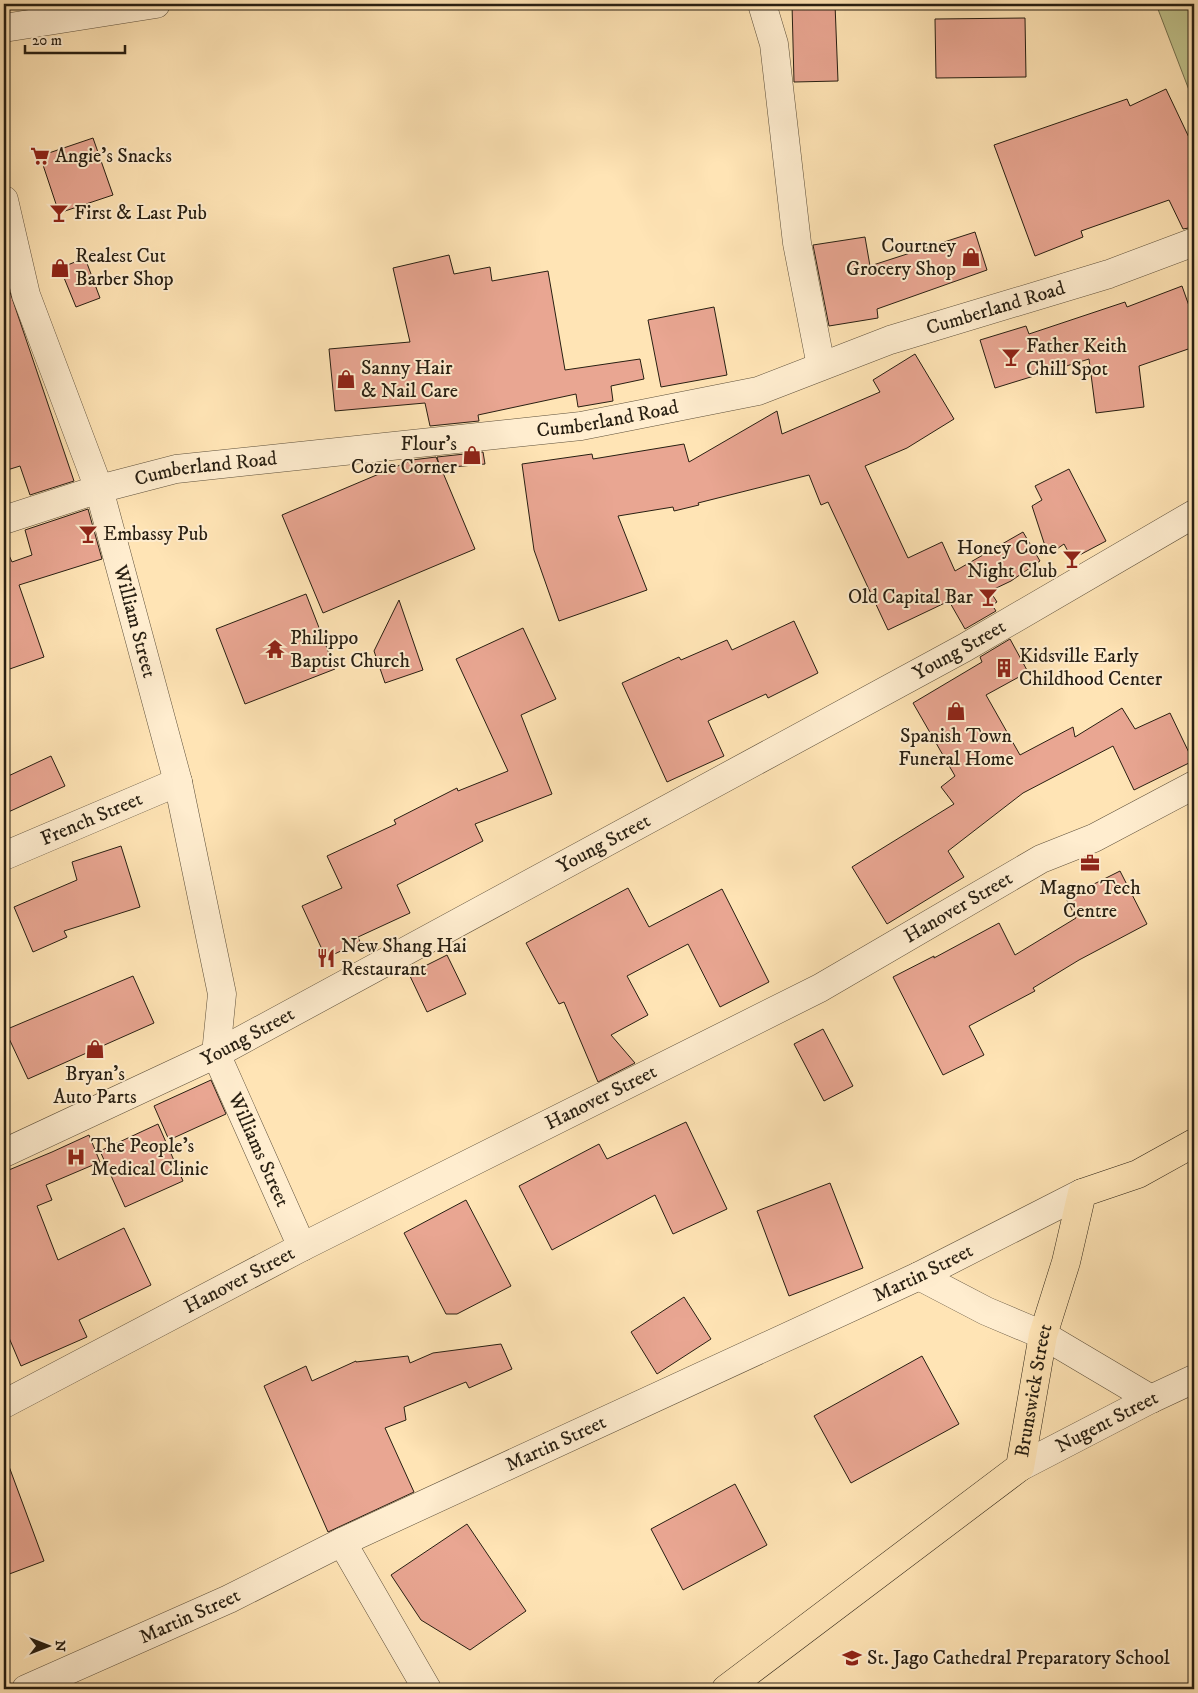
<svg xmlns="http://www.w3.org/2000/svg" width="1198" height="1693" viewBox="0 0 1198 1693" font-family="'IM FELL DW Pica',serif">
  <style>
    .garden { fill: #c1c48d; stroke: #747250 }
    .building { fill: #e9a692; stroke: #281f12 }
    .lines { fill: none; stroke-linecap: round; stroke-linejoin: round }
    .minor-casing { stroke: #5e503b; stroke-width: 29 }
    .major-casing { stroke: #281f12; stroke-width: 29 }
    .minor { stroke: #ffedcf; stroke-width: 28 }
    .major { stroke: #ffe4b5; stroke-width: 28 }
    .labels { text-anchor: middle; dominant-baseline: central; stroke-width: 4; stroke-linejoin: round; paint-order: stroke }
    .poi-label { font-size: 20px; fill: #281f12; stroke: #ffedcf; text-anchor: start }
    .street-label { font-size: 20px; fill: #281f12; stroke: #ffedcf }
  </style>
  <rect width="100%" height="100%" fill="#ffe4b5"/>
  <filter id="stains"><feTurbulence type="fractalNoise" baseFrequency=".004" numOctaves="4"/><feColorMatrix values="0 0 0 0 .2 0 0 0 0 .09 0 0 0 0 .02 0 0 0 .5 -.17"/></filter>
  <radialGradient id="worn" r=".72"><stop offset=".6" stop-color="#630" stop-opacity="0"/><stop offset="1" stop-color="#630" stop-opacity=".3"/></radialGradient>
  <polygon class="garden" points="1156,4 1194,4 1194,103"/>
  <g class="building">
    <polygon points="792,4 835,4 838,81 794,82"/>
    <polygon points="1025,18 1026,77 936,78 935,19"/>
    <polygon points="1166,89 1194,148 1194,227 1183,229 1169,200 1081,231 1083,237 1035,256 994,145 1127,99 1130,106"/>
    <polygon points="93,138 113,195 59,213 40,156"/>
    <polygon points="975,232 987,270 877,309 878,318 829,326 813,245 865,237 870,266"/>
    <polygon points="449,255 454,274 490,267 492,281 548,271 565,370 640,359 644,379 611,386 613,401 578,407 576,394 478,415 479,421 430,426 425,403 335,411 329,349 410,342 393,268"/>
    <polygon points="85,258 100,298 76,307 60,268"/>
    <polygon points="1182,286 1194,320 1194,347 1139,366 1144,407 1096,413 1089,359 995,388 980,340 1026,326 1029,334 1125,302 1127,307"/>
    <polygon points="9,289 74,481 30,495 20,466 4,471 4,290"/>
    <polygon points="714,307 727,375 661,387 648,320"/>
    <polygon points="915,354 954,419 907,448 865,466 908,558 942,542 955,571 1023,532 1040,561 1011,581 990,591 997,602 992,605 996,611 965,629 949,601 888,630 828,502 821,505 809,475 698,503 699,505 674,511 673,507 618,516 647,590 559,621 534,550 522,464 592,454 593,459 684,444 689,462 777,411 782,434 880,392 873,380"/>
    <polygon points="483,452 485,464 441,468 475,549 323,613 282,515 412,460 436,457 439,464 437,457"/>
    <polygon points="1069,469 1106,541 1072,559 1064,544 1048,555 1032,506 1042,500 1035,486"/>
    <polygon points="88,509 102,559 19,585 44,657 4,671 4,554 8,553 12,562 32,555 25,530"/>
    <polygon points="306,594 335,669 245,704 216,629"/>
    <polygon points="399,600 423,670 385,683 374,651"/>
    <polygon points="794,621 818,673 768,698 766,694 708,721 724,756 667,782 622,683 679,657 681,660 727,640 732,650"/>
    <polygon points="523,628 556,699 521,715 552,794 475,824 483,841 397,885 410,913 358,937 360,942 326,958 302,906 342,888 327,856 396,824 394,820 457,788 458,791 508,771 456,659"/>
    <polygon points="1010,639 1028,672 986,695 1020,755 1073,727 1075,737 1122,708 1135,729 1170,713 1193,761 1134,790 1113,746 1023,793 948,851 964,877 887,924 852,867 954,804 941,787 955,776 913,703 982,662 980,657"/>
    <polygon points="51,756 65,786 4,814 4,778"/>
    <polygon points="121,846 140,907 64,931 67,937 33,952 14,907 77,880 72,862"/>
    <polygon points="1120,871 1147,924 1079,960 1033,988 1035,991 969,1026 984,1055 943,1075 893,977 934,956 934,958 999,923 1015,955 1076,918 1066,898"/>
    <polygon points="628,888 649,927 722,889 769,982 720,1007 688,944 627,976 648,1015 611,1035 635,1063 598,1082 564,1002 559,1004 526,943"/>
    <polygon points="447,955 466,994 427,1012 409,974"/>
    <polygon points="133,976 154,1023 28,1079 5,1030"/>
    <polygon points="823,1029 853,1086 824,1101 794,1044"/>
    <polygon points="211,1080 226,1114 169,1140 154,1106"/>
    <polygon points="686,1122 727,1209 673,1234 655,1195 552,1250 519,1186 599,1144 607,1159"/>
    <polygon points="158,1124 183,1181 125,1207 100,1151"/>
    <polygon points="89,1135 100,1162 46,1185 52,1200 37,1206 58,1260 124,1228 151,1285 79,1320 87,1337 21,1366 4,1326 4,1172 52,1152"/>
    <polygon points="830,1183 863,1268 789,1296 757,1211"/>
    <polygon points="466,1200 511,1286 457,1314 446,1314 404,1233"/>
    <polygon points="684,1297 711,1339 657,1374 631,1332"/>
    <polygon points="501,1344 512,1369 469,1388 466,1382 404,1407 406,1420 385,1428 414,1492 328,1532 264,1386 306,1366 312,1381 356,1361 356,1362 408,1356 410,1363 433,1353"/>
    <polygon points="922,1356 959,1424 851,1483 814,1416"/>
    <polygon points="7,1461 44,1561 4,1576 4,1462"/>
    <polygon points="735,1484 767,1545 683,1590 651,1529"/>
    <polygon points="467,1524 526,1611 470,1650 421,1620 391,1575"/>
  </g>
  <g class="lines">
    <g class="minor-casing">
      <g id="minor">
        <polyline points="762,4 774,44 797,243 821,366"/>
        <polyline points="4,28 156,4"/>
        <path id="s1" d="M4,200L26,295L99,489L178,782L222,994L216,1054L302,1247"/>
        <path id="s2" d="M4,520L99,489L176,469L581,426L758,391L890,340L1109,274L1194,242"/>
        <path id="s3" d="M4,856L178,782"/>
        <path id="s4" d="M4,1153L216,1054L964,648L1194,514"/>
        <polyline points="919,1276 986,1311 1043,1335 1151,1399"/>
        <path id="s5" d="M4,1404L302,1247L820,988L1041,859L1094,838L1194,785"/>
        <path id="s6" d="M1020,1467L1151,1399L1194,1379"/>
        <polyline points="342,1542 427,1689"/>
        <path id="s7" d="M26,1689L229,1599L342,1542L919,1276L1082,1193"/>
      </g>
    </g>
    <g class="major-casing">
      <g id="major">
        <path id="s8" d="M726,1689L1020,1467L1043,1335L1066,1262L1082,1193L1138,1174L1194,1143"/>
      </g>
    </g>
    <use href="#minor" class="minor"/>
    <use href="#major" class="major"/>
  </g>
  <defs>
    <g id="supermarket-bare" transform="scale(1.5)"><path d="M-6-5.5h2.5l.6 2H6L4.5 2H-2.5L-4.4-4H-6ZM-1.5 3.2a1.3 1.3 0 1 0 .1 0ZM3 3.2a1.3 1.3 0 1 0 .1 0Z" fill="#8f2418" stroke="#ffedcf" stroke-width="2.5" paint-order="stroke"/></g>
    <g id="bar-bare" transform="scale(1.5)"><path d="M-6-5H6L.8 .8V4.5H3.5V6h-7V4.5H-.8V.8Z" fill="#8f2418" stroke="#ffedcf" stroke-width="2.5" paint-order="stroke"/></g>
    <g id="shop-bare" transform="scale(1.5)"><path d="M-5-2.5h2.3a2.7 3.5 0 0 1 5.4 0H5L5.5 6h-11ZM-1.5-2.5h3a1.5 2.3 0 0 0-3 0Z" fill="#8f2418" stroke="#ffedcf" stroke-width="2.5" paint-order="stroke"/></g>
    <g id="temple-bare" transform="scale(1.5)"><path d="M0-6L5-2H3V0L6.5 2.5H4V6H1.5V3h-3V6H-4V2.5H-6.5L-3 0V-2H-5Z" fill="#8f2418" stroke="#ffedcf" stroke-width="2.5" paint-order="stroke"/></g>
    <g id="building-bare" transform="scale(1.5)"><path d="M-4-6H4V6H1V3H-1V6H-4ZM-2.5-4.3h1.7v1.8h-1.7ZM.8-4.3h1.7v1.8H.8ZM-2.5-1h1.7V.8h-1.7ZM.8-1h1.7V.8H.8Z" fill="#8f2418" stroke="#ffedcf" stroke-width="2.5" paint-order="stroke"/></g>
    <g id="office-bare" transform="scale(1.5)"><path d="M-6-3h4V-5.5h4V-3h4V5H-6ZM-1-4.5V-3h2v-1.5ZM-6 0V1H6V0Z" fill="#8f2418" stroke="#ffedcf" stroke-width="2.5" paint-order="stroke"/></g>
    <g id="restaurant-bare" transform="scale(1.5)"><path d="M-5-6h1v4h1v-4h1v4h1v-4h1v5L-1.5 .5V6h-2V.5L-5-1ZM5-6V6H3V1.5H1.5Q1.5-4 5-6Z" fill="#8f2418" stroke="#ffedcf" stroke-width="2.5" paint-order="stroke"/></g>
    <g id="hospital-bare" transform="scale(1.5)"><path d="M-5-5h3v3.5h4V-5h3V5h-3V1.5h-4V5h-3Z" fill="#8f2418" stroke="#ffedcf" stroke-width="2.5" paint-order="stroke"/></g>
    <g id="school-bare" transform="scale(1.5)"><path d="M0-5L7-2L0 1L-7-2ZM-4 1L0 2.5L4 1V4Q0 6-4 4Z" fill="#8f2418" stroke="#ffedcf" stroke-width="2.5" paint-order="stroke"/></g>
  </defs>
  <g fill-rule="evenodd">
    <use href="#supermarket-bare" x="40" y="156"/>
    <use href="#bar-bare" x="59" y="213"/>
    <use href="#shop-bare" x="971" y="257"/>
    <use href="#shop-bare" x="60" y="268"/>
    <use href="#bar-bare" x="1011" y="357"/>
    <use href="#shop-bare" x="346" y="379"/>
    <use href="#shop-bare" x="472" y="455"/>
    <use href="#bar-bare" x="88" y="534"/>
    <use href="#bar-bare" x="1072" y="559"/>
    <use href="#bar-bare" x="988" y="597"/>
    <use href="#temple-bare" x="275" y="649"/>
    <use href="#building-bare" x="1004" y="668"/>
    <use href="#shop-bare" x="956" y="711"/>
    <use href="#office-bare" x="1090" y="863"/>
    <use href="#restaurant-bare" x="326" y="958"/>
    <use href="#shop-bare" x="95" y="1049"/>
    <use href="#hospital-bare" x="76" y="1157"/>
    <use href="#school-bare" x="852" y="1658"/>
  </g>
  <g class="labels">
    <g class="poi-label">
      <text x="55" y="156">Angie's Snacks</text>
      <text x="74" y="213">First &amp; Last Pub</text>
      <text x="956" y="246" text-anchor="end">Courtney<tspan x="956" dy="23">Grocery Shop</tspan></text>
      <text x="75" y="256">Realest Cut<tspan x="75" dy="23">Barber Shop</tspan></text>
      <text x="1026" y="346">Father Keith<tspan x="1026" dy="23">Chill Spot</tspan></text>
      <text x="361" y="368">Sanny Hair<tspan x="361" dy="23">&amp; Nail Care</tspan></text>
      <text x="457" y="444" text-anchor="end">Flour's<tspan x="457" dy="23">Cozie Corner</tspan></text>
      <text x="103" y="534">Embassy Pub</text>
      <text x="1057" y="548" text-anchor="end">Honey Cone<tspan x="1057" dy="23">Night Club</tspan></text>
      <text x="973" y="597" text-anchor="end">Old Capital Bar</text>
      <text x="290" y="638">Philippo<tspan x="290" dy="23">Baptist Church</tspan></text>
      <text x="1019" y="656">Kidsville Early<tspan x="1019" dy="23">Childhood Center</tspan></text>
      <text x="956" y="736" text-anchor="middle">Spanish Town<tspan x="956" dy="23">Funeral Home</tspan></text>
      <text x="1090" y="888" text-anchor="middle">Magno Tech<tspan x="1090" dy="23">Centre</tspan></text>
      <text x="341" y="946">New Shang Hai<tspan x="341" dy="23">Restaurant</tspan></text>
      <text x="95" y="1074" text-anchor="middle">Bryan's<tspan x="95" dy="23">Auto Parts</tspan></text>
      <text x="91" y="1146">The People's<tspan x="91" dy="23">Medical Clinic</tspan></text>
      <text x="867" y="1658">St. Jago Cathedral Preparatory School</text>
    </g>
    <g class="street-label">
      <text stroke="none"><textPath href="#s2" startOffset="1019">Cumberland Road</textPath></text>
      <text stroke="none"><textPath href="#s2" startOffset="614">Cumberland Road</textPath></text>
      <text stroke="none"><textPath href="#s2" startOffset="209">Cumberland Road</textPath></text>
      <text stroke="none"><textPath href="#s1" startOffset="442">William Street</textPath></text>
      <text stroke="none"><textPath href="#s4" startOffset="1080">Young Street</textPath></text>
      <text stroke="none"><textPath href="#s3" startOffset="95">French Street</textPath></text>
      <text stroke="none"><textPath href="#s4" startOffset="675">Young Street</textPath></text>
      <text stroke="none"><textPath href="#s5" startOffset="1076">Hanover Street</textPath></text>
      <text stroke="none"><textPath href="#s4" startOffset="270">Young Street</textPath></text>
      <text stroke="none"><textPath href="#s5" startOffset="671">Hanover Street</textPath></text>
      <text stroke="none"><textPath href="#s1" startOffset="990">Williams Street</textPath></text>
      <text stroke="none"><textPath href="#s7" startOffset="989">Martin Street</textPath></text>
      <text stroke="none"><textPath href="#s5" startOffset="266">Hanover Street</textPath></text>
      <text stroke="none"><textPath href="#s8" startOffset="446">Brunswick Street</textPath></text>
      <text stroke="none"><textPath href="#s6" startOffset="98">Nugent Street</textPath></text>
      <text stroke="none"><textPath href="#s7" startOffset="584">Martin Street</textPath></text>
      <text stroke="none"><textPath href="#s7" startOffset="179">Martin Street</textPath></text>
    </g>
  </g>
  <rect width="1198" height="1693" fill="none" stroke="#ffe4b5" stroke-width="20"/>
  <rect x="5" y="5" width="1188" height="1683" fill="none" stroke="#281f12" stroke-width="2.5"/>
  <rect x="10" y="10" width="1178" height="1673" fill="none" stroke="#281f12"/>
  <g transform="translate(48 1646) rotate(90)" stroke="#ffedcf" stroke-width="4" paint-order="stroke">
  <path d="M0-4L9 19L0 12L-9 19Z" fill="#281f12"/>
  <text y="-8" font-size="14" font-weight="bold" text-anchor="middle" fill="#281f12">N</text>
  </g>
  <path d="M25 45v8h100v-8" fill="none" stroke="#281f12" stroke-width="2.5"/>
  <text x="32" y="45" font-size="15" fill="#281f12" stroke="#ffedcf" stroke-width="4" paint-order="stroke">20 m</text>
  <rect width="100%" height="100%" filter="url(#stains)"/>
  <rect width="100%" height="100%" fill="url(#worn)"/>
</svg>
